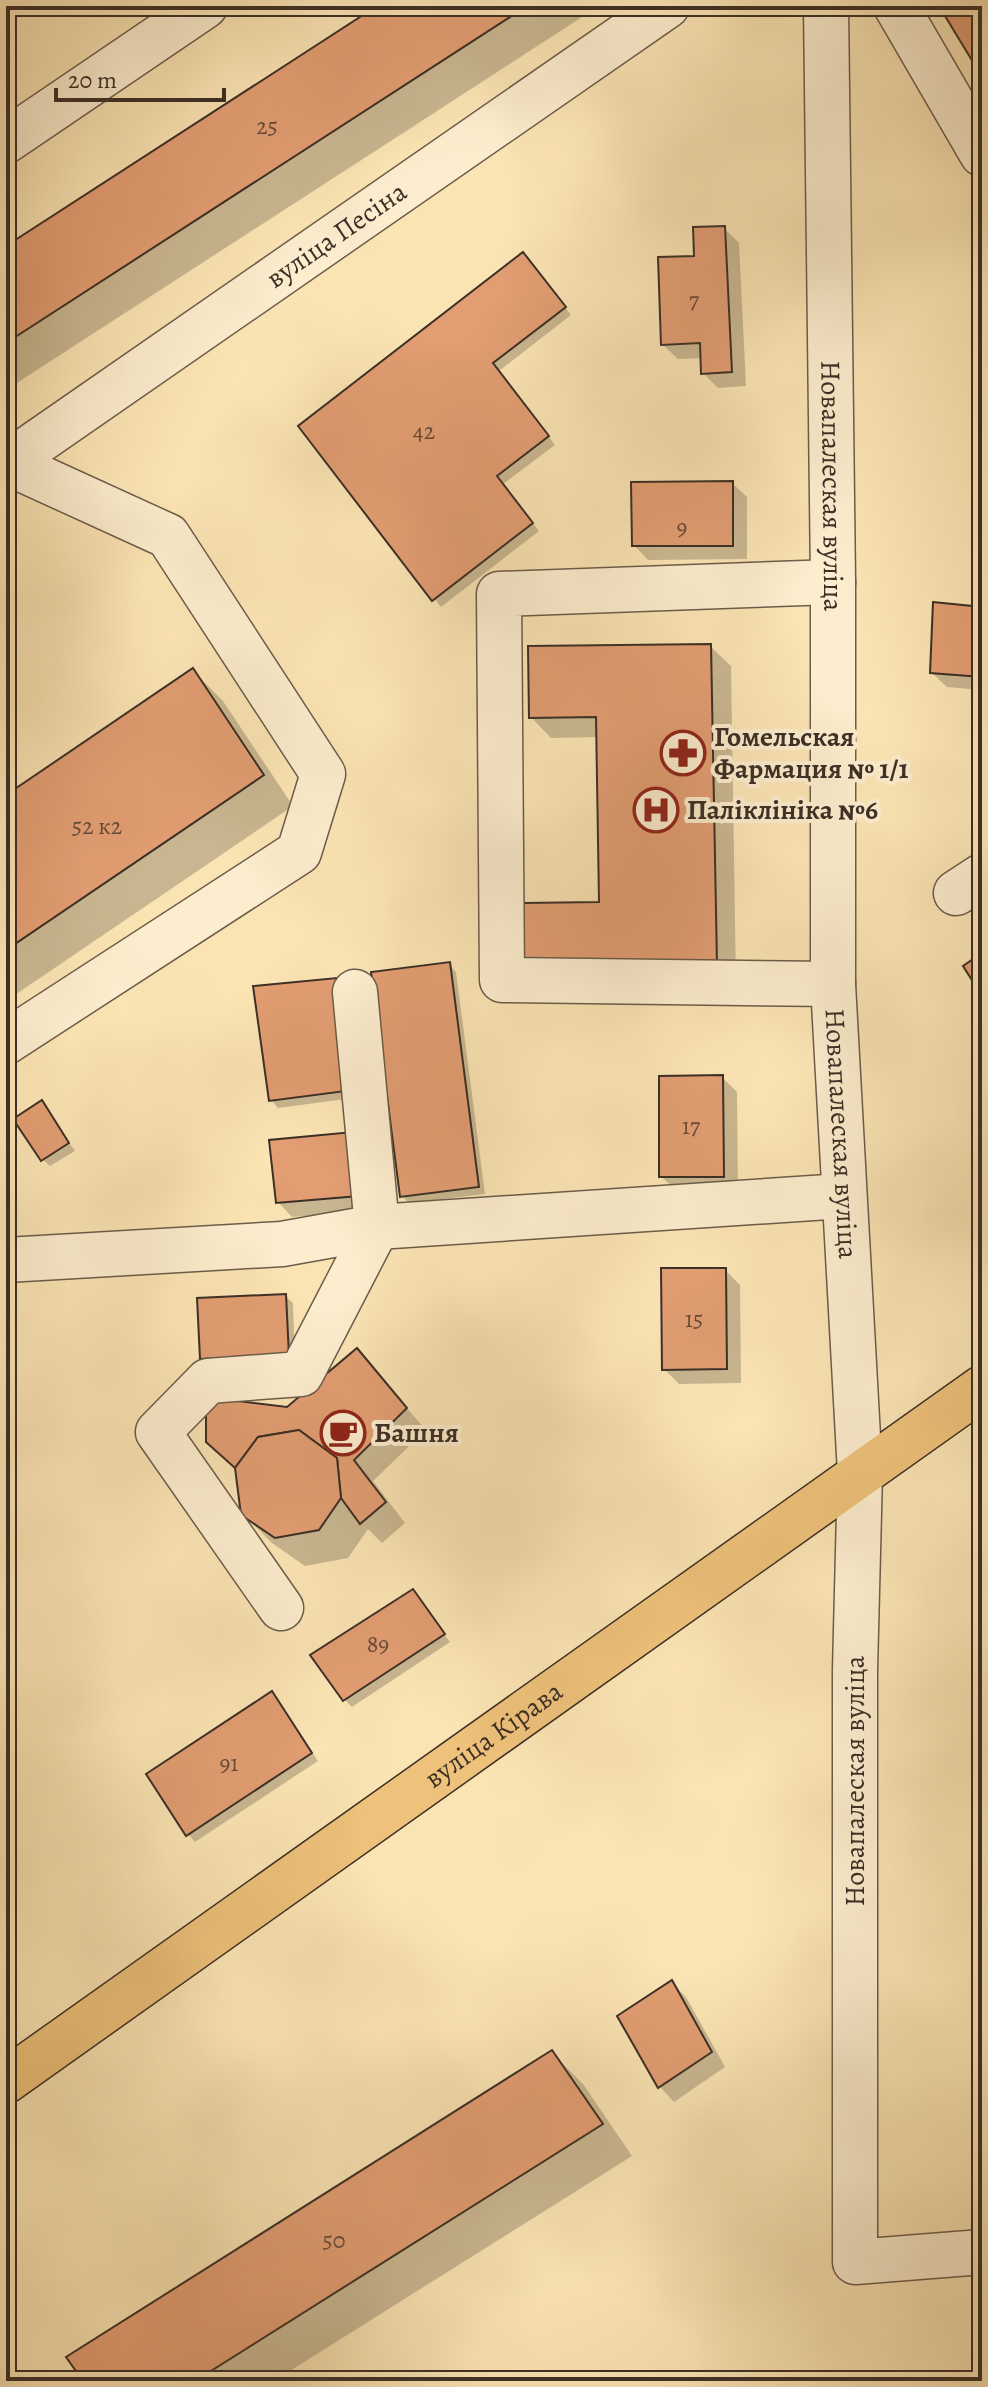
<svg xmlns="http://www.w3.org/2000/svg" width="988" height="2387" viewBox="0 0 988 2387" font-family="Alegreya,serif">
  <style>
    .shadow { fill: #0003 }
    .building { fill: #e29d72; stroke: #3c2f26; stroke-width: 2 }
    .lines { fill: none; stroke-linecap: round; stroke-linejoin: round }
    .minor-casing { stroke: #6c5c4a; stroke-width: 47 }
    .major-casing { stroke: #3c2f26; stroke-width: 47 }
    .minor { stroke: #fcedce; stroke-width: 44 }
    .major { stroke: #eec27a; stroke-width: 44 }
    .labels { text-anchor: middle; dominant-baseline: central; stroke-width: 8; stroke-linejoin: round; paint-order: stroke }
    .number-label { font-size: 24px; fill: #664a39 }
    .street-label { font-size: 28px; fill: #3c2f26; stroke: #fcedce }
    .poi-label { font-size: 28px; font-weight: bold; fill: #3c2f26; stroke: #fcedce; text-anchor: start }
  </style>
  <rect width="100%" height="100%" fill="#fbe4b4"/>
  <filter id="stains"><feTurbulence type="fractalNoise" baseFrequency=".0025" numOctaves="4"/><feColorMatrix values="0 0 0 0 .2 0 0 0 0 .09 0 0 0 0 .02 0 0 0 .5 -.17"/></filter>
  <radialGradient id="worn" r=".72"><stop offset=".6" stop-color="#630" stop-opacity="0"/><stop offset="1" stop-color="#630" stop-opacity=".3"/></radialGradient>
  <g class="shadow">
    <polygon points="381,6 599,6 6,390 6,248"/>
    <polygon points="724,228 739,243 746,386 718,388 703,373 703,358 678,359 663,345 696,257"/>
    <polygon points="530,261 571,315 499,371 555,445 503,484 539,531 441,607 301,426"/>
    <polygon points="732,483 747,497 747,559 648,560 634,545"/>
    <polygon points="982,609 982,690 947,687 932,673"/>
    <polygon points="710,646 731,666 736,984 601,904 598,737 551,738 531,717"/>
    <polygon points="193,671 223,701 293,806 6,1001 6,797"/>
    <polygon points="449,964 456,972 485,1194 409,1203 402,1196"/>
    <polygon points="255,988 353,1098 278,1108 271,1100"/>
    <polygon points="722,1077 737,1092 738,1191 676,1191 661,1176"/>
    <polygon points="41,1103 75,1151 50,1166 42,1159"/>
    <polygon points="272,1142 373,1210 292,1217 278,1202"/>
    <polygon points="725,1270 740,1285 741,1383 679,1384 664,1369"/>
    <polygon points="285,1296 293,1303 295,1362 209,1366 201,1359"/>
    <polygon points="357,1351 426,1430 373,1481 405,1523 382,1543 368,1529 348,1558 305,1566 272,1543 243,1514"/>
    <polygon points="413,1592 450,1642 352,1707 345,1700"/>
    <polygon points="272,1694 318,1761 195,1842 188,1834"/>
    <polygon points="672,1983 686,1997 725,2067 674,2102 660,2087 619,2017"/>
    <polygon points="552,2053 583,2084 632,2156 274,2381 85,2381"/>
  </g>
  <g class="building">
    <polygon points="377,6 527,6 6,343 6,246"/>
    <polygon points="939,6 982,6 982,77"/>
    <polygon points="725,226 732,372 701,374 700,343 661,345 658,257 694,256 693,227"/>
    <polygon points="523,252 566,307 493,363 549,436 497,476 533,523 432,601 298,426"/>
    <polygon points="733,481 733,546 632,546 631,482"/>
    <polygon points="933,602 982,607 982,677 930,673"/>
    <polygon points="711,644 717,965 524,968 523,903 599,902 596,717 529,718 528,646"/>
    <polygon points="193,668 264,775 6,950 6,795"/>
    <polygon points="982,953 982,996 963,966"/>
    <polygon points="450,962 479,1187 400,1197 371,972"/>
    <polygon points="337,978 346,1091 269,1101 253,986"/>
    <polygon points="723,1075 724,1177 659,1177 659,1076"/>
    <polygon points="42,1100 69,1143 41,1161 13,1119"/>
    <polygon points="353,1132 359,1196 276,1203 269,1140"/>
    <polygon points="661,1268 726,1268 727,1369 662,1370"/>
    <polygon points="286,1294 289,1356 200,1359 197,1298"/>
    <polygon points="357,1348 407,1408 354,1460 386,1502 360,1524 341,1498 337,1458 299,1430 258,1437 235,1468 206,1442 206,1397 287,1407"/>
    <polygon points="299,1430 337,1458 341,1498 319,1530 275,1538 241,1515 235,1468 258,1437"/>
    <polygon points="413,1589 445,1634 343,1701 310,1655"/>
    <polygon points="272,1691 312,1753 186,1836 146,1774"/>
    <polygon points="672,1980 712,2052 658,2088 617,2016"/>
    <polygon points="552,2050 603,2124 195,2381 83,2381 66,2357"/>
  </g>
  <g class="lines">
    <g class="minor-casing">
      <g id="minor">
        <path id="s1" d="M826,6L833,582V984L860,1473L855,1670V2262L982,2252"/>
        <polyline points="896,6 982,154"/>
        <polyline points="6,141 205,6"/>
        <path id="s2" d="M6,464L667,6"/>
        <polyline points="956,893 982,876"/>
        <polyline points="833,984 502,980 499,594 833,582"/>
        <polyline points="6,1042 299,852 323,774 168,536 8,463"/>
        <polyline points="6,1260 282,1244 377,1227 843,1196"/>
        <polyline points="281,1608 158,1432 208,1381 301,1374 377,1227 355,992"/>
      </g>
    </g>
    <g class="major-casing">
      <g id="major">
        <path id="s3" d="M6,2081L982,1388"/>
      </g>
    </g>
    <use href="#minor" class="minor"/>
    <use href="#major" class="major"/>
  </g>
  <defs>
    <g id="pharmacy-ring" transform="scale(2.3)"><circle r="9.5" fill="#fcedce" stroke="#8f2418" stroke-width="1.5"/><path d="M-2-6h4v4h4v4h-4v4h-4v-4h-4v-4h4Z" fill="#8f2418"/></g>
    <g id="hospital-ring" transform="scale(2.3)"><circle r="9.5" fill="#fcedce" stroke="#8f2418" stroke-width="1.5"/><path d="M-5-5h3v3.5h4V-5h3V5h-3V1.5h-4V5h-3Z" fill="#8f2418"/></g>
    <g id="cafe-ring" transform="scale(2.3)"><circle r="9.5" fill="#fcedce" stroke="#8f2418" stroke-width="1.5"/><path d="M-5.5-4.5H6V0H3Q3 3.5 0 3.5H-2.5Q-5.5 3.5-5.5 0ZM3-3.2v2h1.7v-2ZM-6 4.5H4V6H-6Z" fill="#8f2418"/></g>
  </defs>
  <g fill-rule="evenodd">
    <use href="#pharmacy-ring" x="683" y="753"/>
    <use href="#hospital-ring" x="656" y="810"/>
    <use href="#cafe-ring" x="343" y="1433"/>
  </g>
  <g class="labels">
    <g class="number-label">
      <text x="267" y="126">25</text>
      <text x="694" y="300">7</text>
      <text x="424" y="431">42</text>
      <text x="682" y="527">9</text>
      <text x="97" y="826">52 к2</text>
      <text x="691" y="1126">17</text>
      <text x="694" y="1319">15</text>
      <text x="378" y="1644">89</text>
      <text x="229" y="1763">91</text>
      <text x="334" y="2240">50</text>
    </g>
    <g class="street-label">
      <text stroke="none"><textPath href="#s2" startOffset="402">вуліца Песіна</textPath></text>
      <text stroke="none"><textPath href="#s1" startOffset="480">Новапалеская вуліца</textPath></text>
      <text stroke="none"><textPath href="#s1" startOffset="1128">Новапалеская вуліца</textPath></text>
      <text stroke="none"><textPath href="#s3" startOffset="598">вуліца Кірава</textPath></text>
      <text transform="translate(855 1781) rotate(-90)">Новапалеская вуліца</text>
    </g>
    <g class="poi-label">
      <text x="714" y="737">Гомельская<tspan x="714" dy="32">Фармация № 1/1</tspan></text>
      <text x="687" y="810">Паліклініка №6</text>
      <text x="374" y="1433">Башня</text>
    </g>
  </g>
  <rect width="988" height="2387" fill="none" stroke="#fbe4b4" stroke-width="32"/>
  <rect x="8" y="8" width="972" height="2371" fill="none" stroke="#3c2f26" stroke-width="4"/>
  <rect x="16" y="16" width="956" height="2355" fill="none" stroke="#3c2f26" stroke-width="2"/>
  <path d="M56 88v12h168v-12" fill="none" stroke="#3c2f26" stroke-width="4"/>
  <text x="68" y="88" font-size="24" fill="#3c2f26" stroke="#fcedce" stroke-width="6" paint-order="stroke">20 m</text>
  <rect width="100%" height="100%" filter="url(#stains)"/>
  <rect width="100%" height="100%" fill="url(#worn)"/>
</svg>
